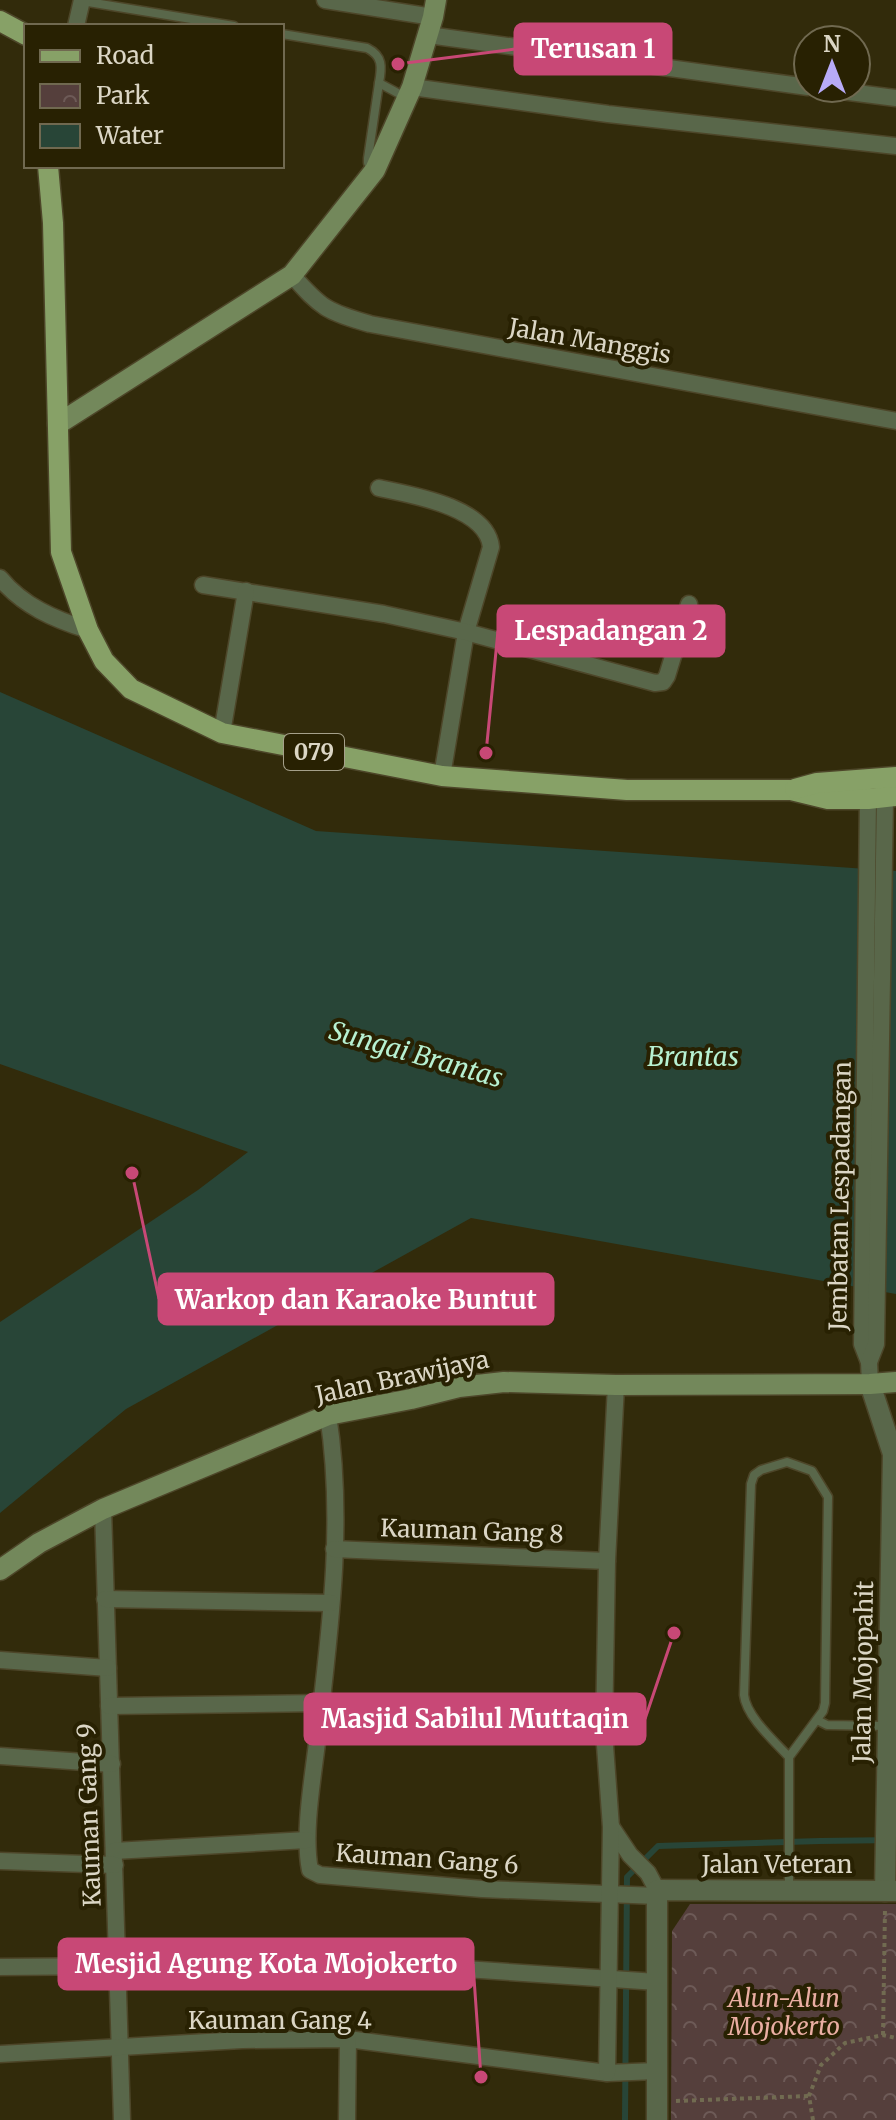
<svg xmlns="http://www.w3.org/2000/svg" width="896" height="2120" viewBox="0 0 896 2120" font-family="Merriweather,serif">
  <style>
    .park { fill: url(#park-crowns) }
    .water { fill: #284537 }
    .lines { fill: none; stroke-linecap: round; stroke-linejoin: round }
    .stream { stroke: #284537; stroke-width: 6 }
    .service-casing { stroke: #4d4629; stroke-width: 11 }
    .minor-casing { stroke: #4d4629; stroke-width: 19 }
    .tertiary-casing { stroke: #4d4629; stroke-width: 23 }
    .secondary-casing { stroke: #4d4629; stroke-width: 23 }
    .primary-casing { stroke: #4d4629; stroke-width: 23 }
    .path { stroke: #716b51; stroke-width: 4; stroke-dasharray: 4 4; stroke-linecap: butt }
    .service { stroke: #59674a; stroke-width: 8 }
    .minor { stroke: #59674a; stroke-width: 16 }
    .tertiary { stroke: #59674a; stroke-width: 20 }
    .secondary { stroke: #73885b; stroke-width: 20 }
    .primary { stroke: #87a167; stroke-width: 20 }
    .labels { text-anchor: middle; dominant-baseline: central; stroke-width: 8; stroke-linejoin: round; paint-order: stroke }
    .shield { fill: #282102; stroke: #a5a08a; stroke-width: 2 }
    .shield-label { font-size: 22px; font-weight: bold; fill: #dbd6c5 }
    .street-label { font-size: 24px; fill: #dbd6c5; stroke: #282102 }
    .park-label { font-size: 24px; font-style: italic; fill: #eaaea3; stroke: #282102 }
    .water-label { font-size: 26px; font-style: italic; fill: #b7f1d2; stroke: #282102 }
    .leader { fill: none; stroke: #c84876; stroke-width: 3 }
    .callout-dot { fill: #c84876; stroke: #282102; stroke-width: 3 }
    .callout { fill: #c84876; stroke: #c84876; stroke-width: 3 }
    .callout-label { font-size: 26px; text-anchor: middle; font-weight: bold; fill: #fff }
  </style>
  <defs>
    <pattern id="park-crowns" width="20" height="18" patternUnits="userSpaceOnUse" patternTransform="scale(2)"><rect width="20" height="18" fill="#553f3c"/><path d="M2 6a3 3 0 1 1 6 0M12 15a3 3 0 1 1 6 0" fill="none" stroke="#6d5a57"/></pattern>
  </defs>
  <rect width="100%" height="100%" fill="#322b0b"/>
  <polygon class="park" points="690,1904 896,1904 896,2120 671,2120 672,1931"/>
  <polygon class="water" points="0,692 316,831 896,871 896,1294 471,1218 126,1409 0,1513 0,1322 198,1190 248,1152 0,1064"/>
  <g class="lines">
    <polyline class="stream" points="625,2120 627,1877 658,1846 820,1841 896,1840"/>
    <g class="service-casing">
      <g id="service">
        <polyline points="82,1 234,26"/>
        <path d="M282,34L367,48C383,56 382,67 379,83L407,98"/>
        <polyline points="374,169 368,163 368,158 379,83"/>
        <polyline points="817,1720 827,1725 887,1726"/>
        <path d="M789,1757C774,1741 746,1716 744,1695L751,1484L754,1475L761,1470L787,1462L812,1471L828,1497L825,1703L823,1711L789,1757V1888"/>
      </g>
    </g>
    <g class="minor-casing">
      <g id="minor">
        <polyline points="325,0 433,17"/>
        <polyline points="76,26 82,0"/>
        <polyline points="428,35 808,87"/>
        <polyline points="412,87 608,114 896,146"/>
        <polyline points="818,88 896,98"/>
        <path d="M292,275C321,308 327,312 370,324L896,421"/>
        <path d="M379,488C412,495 487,507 491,547L466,632L442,776"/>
        <path d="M0,578C23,606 54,619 88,630"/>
        <polyline points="203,585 384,614 466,632 655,683 663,682 667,676 689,604"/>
        <polyline points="222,733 246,591"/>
        <polyline points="868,799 862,1344 869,1362 870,1384"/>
        <polyline points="869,1362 876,1344 885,798"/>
        <path d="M328,1415C344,1517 331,1623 319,1725C315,1768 302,1829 310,1870L320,1875L482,1889L657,1896"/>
        <polyline points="103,1509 122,2120"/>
        <polyline points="334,1549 607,1561"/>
        <polyline points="105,1599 331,1603"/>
        <polyline points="0,1660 108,1668"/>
        <polyline points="109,1706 322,1703 604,1732"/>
        <polyline points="0,1756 112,1764"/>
        <polyline points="612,1828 630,1855 648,1873 657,1890"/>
        <polyline points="114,1851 307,1840"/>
        <polyline points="0,1861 115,1865"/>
        <polyline points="0,1967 117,1966 316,1959 657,1982"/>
        <polyline points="0,2054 242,2040 348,2039 607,2073 657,2071"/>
        <polyline points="607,2073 611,1827 604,1732 607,1561 616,1385"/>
        <polyline points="347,2120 348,2039"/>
      </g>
    </g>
    <g class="tertiary-casing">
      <g id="tertiary">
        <polyline points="870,1384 893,1454 885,1891"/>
        <polyline points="657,2120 657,1890 896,1891"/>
      </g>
    </g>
    <g class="secondary-casing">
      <g id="secondary">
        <polyline points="58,424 292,275 375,170 412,87 433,17 436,0"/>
        <polyline points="0,1570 39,1543 103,1509 328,1415 411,1399 459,1387 504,1382 616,1385 870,1384 896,1382"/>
      </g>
    </g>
    <g class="primary-casing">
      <g id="primary">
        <polyline points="0,21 26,35"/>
        <polyline points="48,166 53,223 61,552 88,630 104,661 131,689 222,733 442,776 627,790 791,790 828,799 868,799 896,796"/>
        <polyline points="795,789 817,783 896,777"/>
      </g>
    </g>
    <g class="path">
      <polyline points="883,2035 885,1909"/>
      <polyline points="676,2101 809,2096"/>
      <polyline points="813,2120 809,2096 821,2065 845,2043 883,2035 896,2038"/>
    </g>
    <use href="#service" class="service"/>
    <use href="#minor" class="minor"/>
    <use href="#tertiary" class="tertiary"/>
    <use href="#secondary" class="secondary"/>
    <use href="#primary" class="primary"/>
  </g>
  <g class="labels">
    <rect class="shield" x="284" y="734" width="60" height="36" rx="6"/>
    <g class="shield-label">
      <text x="314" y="752">079</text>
    </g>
    <g class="street-label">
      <text transform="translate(590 341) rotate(10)">Jalan Manggis</text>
      <text transform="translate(840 1196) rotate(-89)">Jembatan Lespadangan</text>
      <text transform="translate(402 1377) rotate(-12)">Jalan Brawijaya</text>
      <text transform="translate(472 1531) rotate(2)">Kauman Gang 8</text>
      <text transform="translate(863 1672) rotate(-89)">Jalan Mojopahit</text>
      <text transform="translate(89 1815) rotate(-92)">Kauman Gang 9</text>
      <text transform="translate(427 1859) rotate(4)">Kauman Gang 6</text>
      <text x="777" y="1864">Jalan Veteran</text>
      <text x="280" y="2020">Kauman Gang 4</text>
    </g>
    <g class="park-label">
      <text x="784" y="1998">Alun-Alun<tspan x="784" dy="28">Mojokerto</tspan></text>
    </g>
    <g class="water-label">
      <text transform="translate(416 1054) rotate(16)">Sungai Brantas</text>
      <text x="693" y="1056">Brantas</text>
    </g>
  </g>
  <path class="leader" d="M398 64L515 49M486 753L498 631M132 1173L159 1299M674 1633L645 1719M481 2077L473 1964"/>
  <g class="callout-dot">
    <circle cx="398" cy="64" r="8"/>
    <circle cx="486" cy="753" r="8"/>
    <circle cx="132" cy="1173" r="8"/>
    <circle cx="674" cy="1633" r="8"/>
    <circle cx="481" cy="2077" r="8"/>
  </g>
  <g class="callout">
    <rect x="515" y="24" width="156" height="50" rx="8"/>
    <rect x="498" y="606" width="226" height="50" rx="8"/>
    <rect x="159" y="1274" width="394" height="50" rx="8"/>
    <rect x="305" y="1694" width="340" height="50" rx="8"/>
    <rect x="59" y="1939" width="414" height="50" rx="8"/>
  </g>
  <g class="callout-label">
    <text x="593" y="58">Terusan 1</text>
    <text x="611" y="640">Lespadangan 2</text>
    <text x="356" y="1309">Warkop dan Karaoke Buntut</text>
    <text x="475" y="1728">Masjid Sabilul Muttaqin</text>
    <text x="266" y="1973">Mesjid Agung Kota Mojokerto</text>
  </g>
  <rect x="24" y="24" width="260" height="144" fill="#282102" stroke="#706950" stroke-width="2"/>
  <rect x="40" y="50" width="40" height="12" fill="#87a167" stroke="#706950" stroke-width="2"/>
  <text x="96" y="64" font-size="24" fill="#dbd6c5">Road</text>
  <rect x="40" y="84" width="40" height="24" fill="url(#park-crowns)" stroke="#706950" stroke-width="2"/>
  <text x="96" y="104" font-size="24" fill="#dbd6c5">Park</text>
  <rect x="40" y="124" width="40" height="24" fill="#284537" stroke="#706950" stroke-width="2"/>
  <text x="96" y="144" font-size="24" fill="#dbd6c5">Water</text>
  <g transform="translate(832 64)"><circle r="38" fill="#282102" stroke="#706950" stroke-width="2"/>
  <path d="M0-6L14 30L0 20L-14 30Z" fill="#b8abf7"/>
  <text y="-12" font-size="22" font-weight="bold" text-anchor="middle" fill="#dbd6c5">N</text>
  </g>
</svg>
